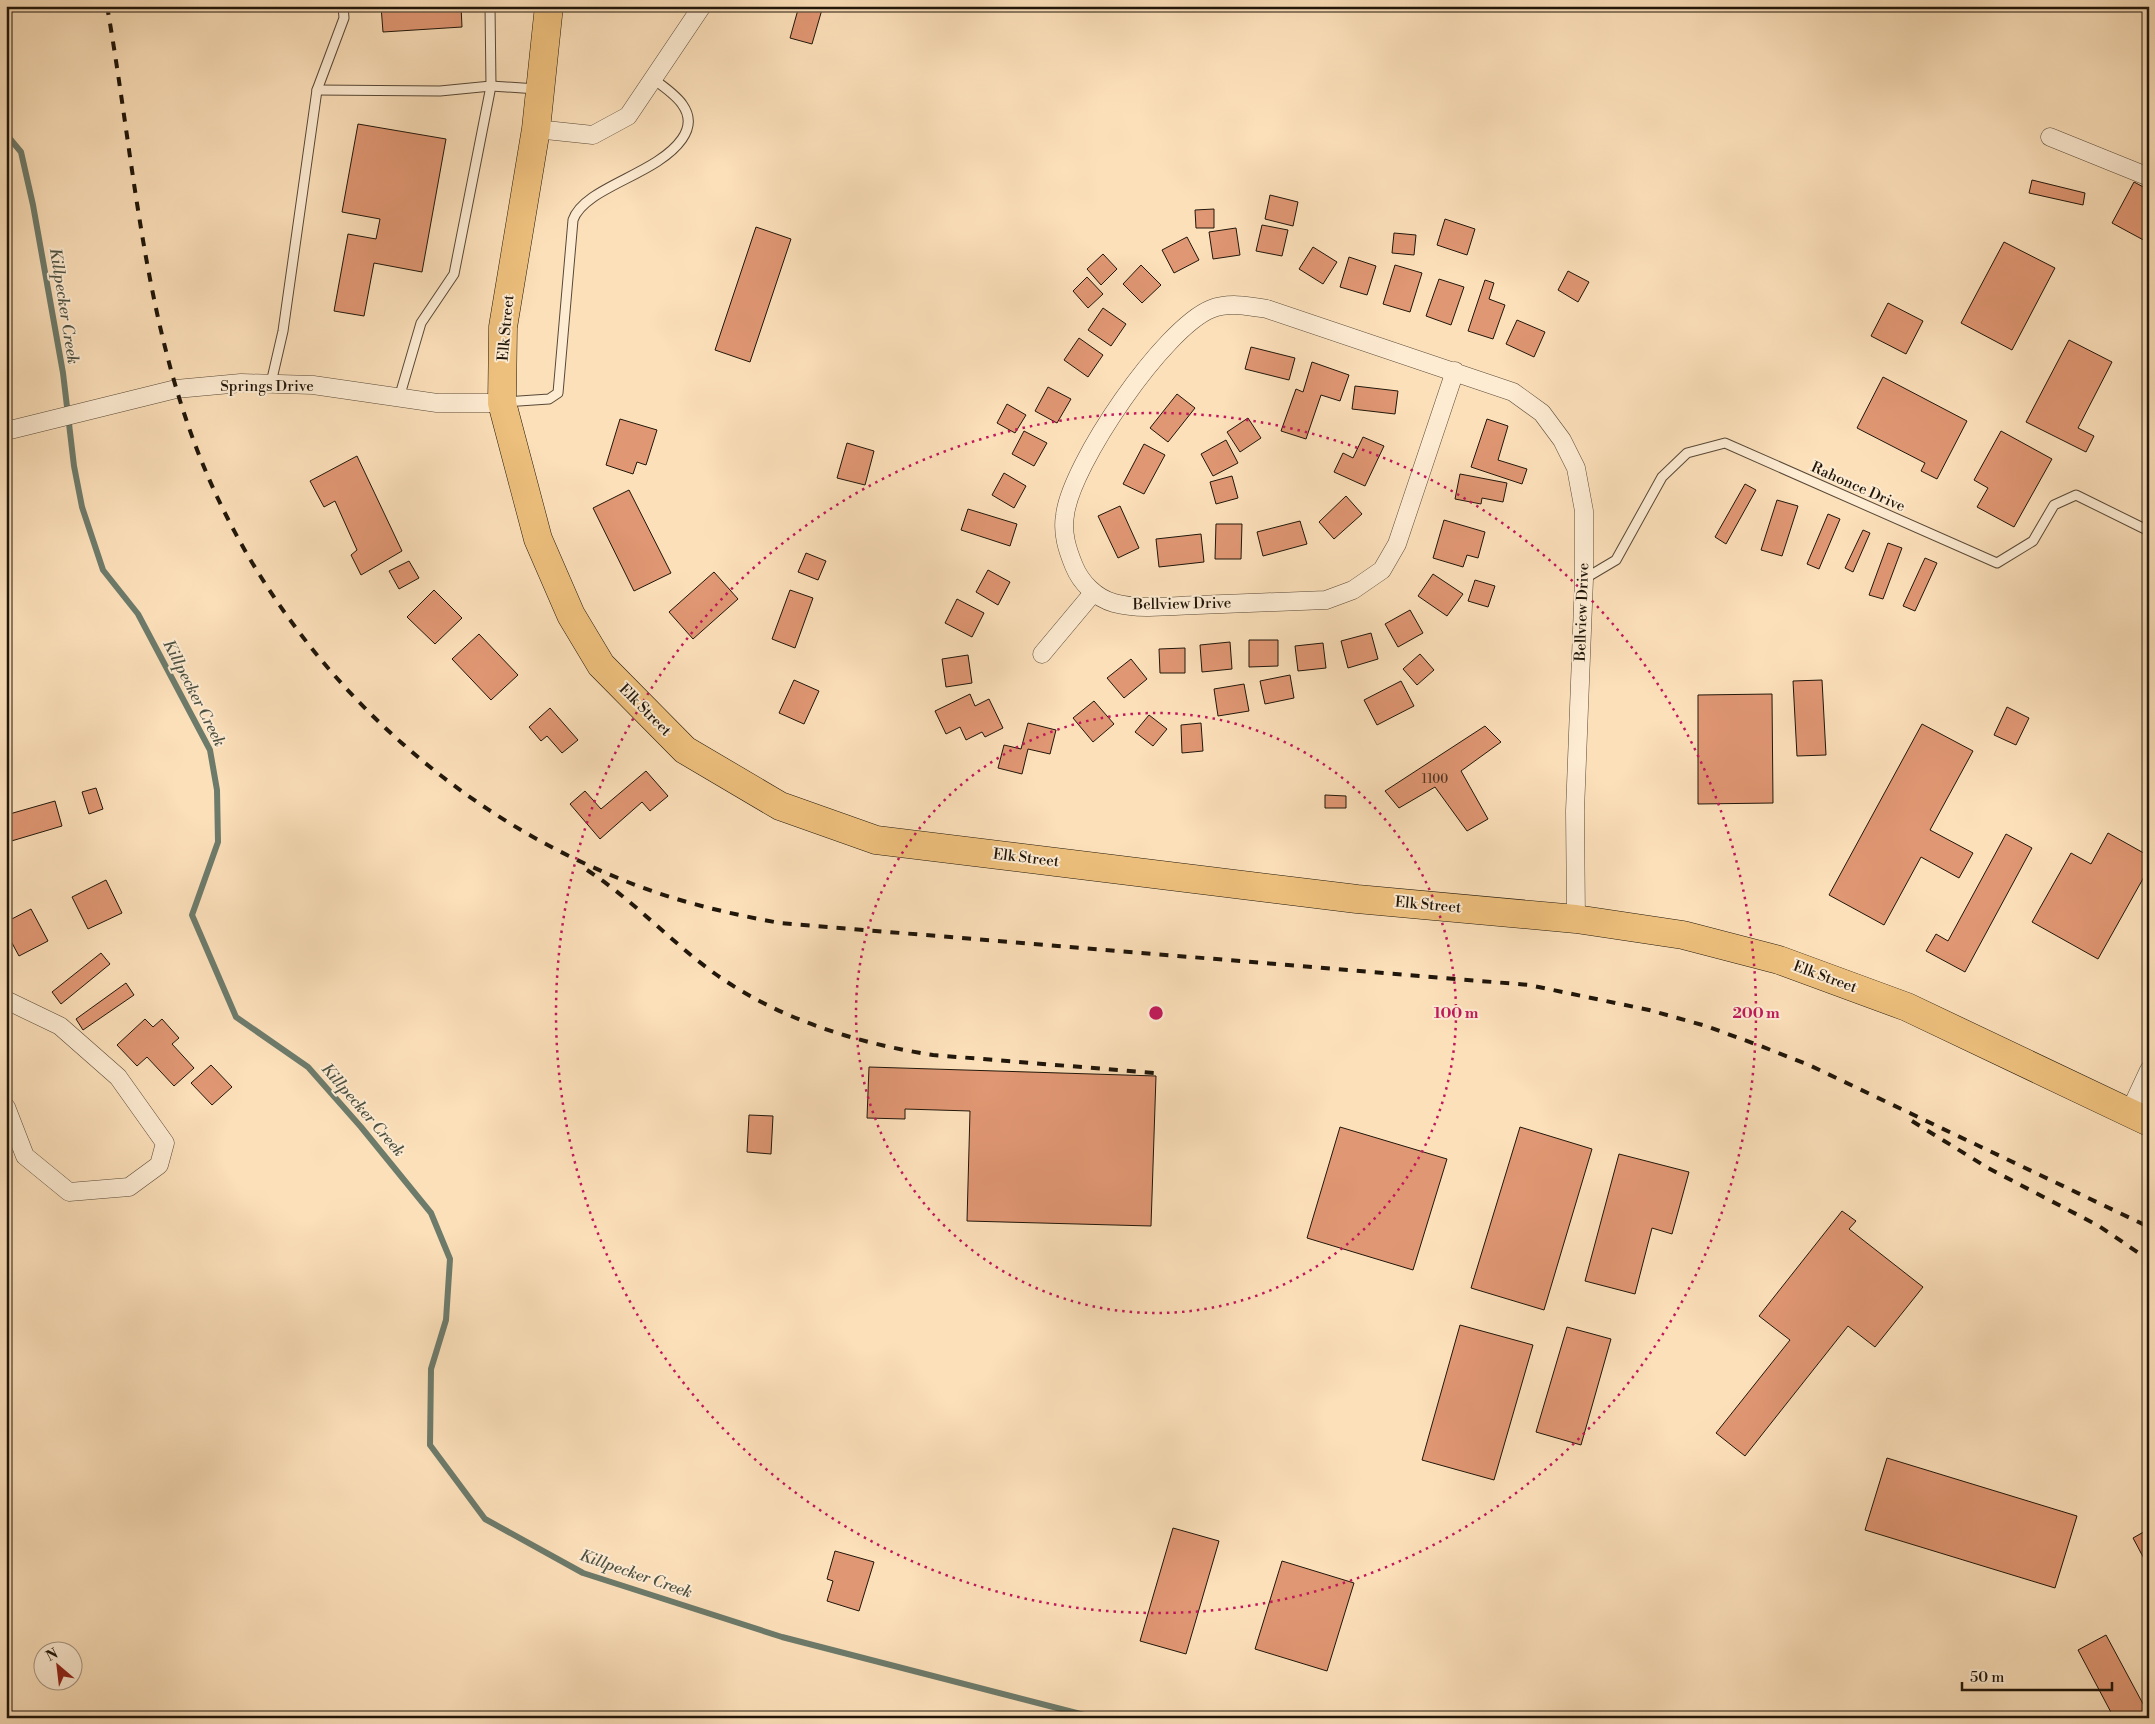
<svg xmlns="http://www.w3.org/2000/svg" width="2155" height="1724" viewBox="0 0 2155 1724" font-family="'Libre Bodoni',serif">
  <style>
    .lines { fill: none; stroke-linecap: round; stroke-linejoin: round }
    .stream { stroke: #6d7b6b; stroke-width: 6 }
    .building { fill: #e09773; stroke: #20160a }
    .lane-casing { stroke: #574836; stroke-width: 11 }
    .street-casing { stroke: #574836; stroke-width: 19 }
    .primary-casing { stroke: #20160a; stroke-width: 29 }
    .lane { stroke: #fdebd2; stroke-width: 9 }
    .street { stroke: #fdebd2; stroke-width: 18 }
    .primary { stroke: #eec07d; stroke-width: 28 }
    .rail { stroke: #20160a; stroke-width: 4; stroke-dasharray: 9 9; stroke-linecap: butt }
    .ring { fill: none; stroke: #c2185b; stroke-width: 2.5; stroke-dasharray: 2.5 5 }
    .labels { text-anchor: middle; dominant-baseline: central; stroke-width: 4; stroke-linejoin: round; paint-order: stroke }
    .number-label { font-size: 12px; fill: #503624 }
    .street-label { font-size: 15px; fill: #20160a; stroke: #fdebd2 }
    .water-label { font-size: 16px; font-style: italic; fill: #4d5142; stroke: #fdebd2 }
    .centre { fill: #c2185b; stroke: #fdebd2; stroke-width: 2.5 }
    .ring-label { font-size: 15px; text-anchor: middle; font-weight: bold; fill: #c2185b; stroke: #fdebd2; stroke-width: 4; stroke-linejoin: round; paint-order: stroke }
  </style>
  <rect width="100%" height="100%" fill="#fce0ba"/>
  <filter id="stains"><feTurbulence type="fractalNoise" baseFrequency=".004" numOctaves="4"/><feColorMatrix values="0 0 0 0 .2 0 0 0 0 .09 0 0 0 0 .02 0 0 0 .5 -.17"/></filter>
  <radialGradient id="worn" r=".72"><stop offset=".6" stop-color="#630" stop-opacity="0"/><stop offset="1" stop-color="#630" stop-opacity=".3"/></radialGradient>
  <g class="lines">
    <polyline class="stream" points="6,134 21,152 33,205 63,373 74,466 82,507 103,570 138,614 210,750 217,790 218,842 192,915 236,1017 308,1067 361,1127 431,1213 450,1259 446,1320 431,1369 430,1445 485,1519 583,1573 782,1637 1096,1718"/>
  </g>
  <g class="building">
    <polygon points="381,6 461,6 462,27 383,32"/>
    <polygon points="799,6 823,6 812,44 790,38"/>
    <polygon points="358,124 446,139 422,272 374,263 364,316 334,311 348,234 376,239 380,219 342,212"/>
    <polygon points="2032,180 2085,193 2083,205 2029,193"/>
    <polygon points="2134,182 2149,190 2149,243 2112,223"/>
    <polygon points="1270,195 1298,202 1293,226 1265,219"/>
    <polygon points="1214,209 1214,228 1196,228 1195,210"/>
    <polygon points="1445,219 1475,229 1467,255 1437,245"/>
    <polygon points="1262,225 1288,230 1282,256 1256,251"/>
    <polygon points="756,227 791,239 750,362 715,350"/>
    <polygon points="1236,228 1240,255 1213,259 1209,232"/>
    <polygon points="1394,233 1416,235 1414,255 1392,253"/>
    <polygon points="1187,237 1199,260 1174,273 1162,250"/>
    <polygon points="2004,242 2055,268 2012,350 1961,323"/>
    <polygon points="1313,247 1337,262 1323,284 1299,269"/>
    <polygon points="1103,254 1117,269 1101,285 1087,269"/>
    <polygon points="1349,257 1376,266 1367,295 1340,287"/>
    <polygon points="1141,265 1161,285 1142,303 1123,284"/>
    <polygon points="1395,265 1422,273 1410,312 1383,304"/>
    <polygon points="1568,271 1589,282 1578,302 1558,290"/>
    <polygon points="1087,277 1103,294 1088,308 1073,291"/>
    <polygon points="1439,279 1464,287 1451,325 1426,316"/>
    <polygon points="1485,280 1494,283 1489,299 1505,305 1493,339 1468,331"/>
    <polygon points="1888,303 1923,321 1906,354 1871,336"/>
    <polygon points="1103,308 1126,324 1111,346 1088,330"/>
    <polygon points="1517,320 1545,332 1534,357 1506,344"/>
    <polygon points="1079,338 1103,355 1088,377 1064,360"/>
    <polygon points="2069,340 2112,362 2078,428 2094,436 2086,452 2026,422"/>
    <polygon points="1251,347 1295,358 1289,380 1245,369"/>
    <polygon points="1312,362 1349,375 1340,401 1321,395 1306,439 1281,431 1296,389 1303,392"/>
    <polygon points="1883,377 1967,421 1937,479 1921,471 1925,463 1857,428"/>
    <polygon points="1355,386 1398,391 1395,414 1352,409"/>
    <polygon points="1048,387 1071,399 1057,423 1035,411"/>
    <polygon points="1177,394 1195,408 1168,442 1150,428"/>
    <polygon points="1007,404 1026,415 1015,433 997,423"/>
    <polygon points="1248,418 1261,438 1240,452 1227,432"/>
    <polygon points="620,419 657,430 646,465 637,462 633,474 606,465"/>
    <polygon points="1487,419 1508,426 1498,460 1527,469 1522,484 1471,467"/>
    <polygon points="1024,431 1047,443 1034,466 1012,454"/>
    <polygon points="2001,431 2052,459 2014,527 1977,507 1988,488 1974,480"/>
    <polygon points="1363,437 1384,446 1365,486 1334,472 1343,453 1353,458"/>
    <polygon points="1226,440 1238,463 1213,476 1201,454"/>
    <polygon points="847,443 874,451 865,485 837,478"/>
    <polygon points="1144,444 1165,455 1144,494 1123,484"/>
    <polygon points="357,456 402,551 361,575 351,555 357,550 335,501 324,507 310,481"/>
    <polygon points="1004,473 1026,486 1014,508 992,495"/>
    <polygon points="1460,474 1507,483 1503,502 1482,498 1481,504 1455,499"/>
    <polygon points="1232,476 1238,498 1216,504 1210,482"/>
    <polygon points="1745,484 1756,490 1726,544 1715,537"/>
    <polygon points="629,490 671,573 634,591 593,508"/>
    <polygon points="1346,496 1362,514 1334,539 1319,522"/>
    <polygon points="1777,500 1798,506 1782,556 1761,550"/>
    <polygon points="1120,506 1139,548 1118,558 1098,516"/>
    <polygon points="968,509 1017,524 1010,546 961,530"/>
    <polygon points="1828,514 1840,519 1819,569 1807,564"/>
    <polygon points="1444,520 1485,532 1478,558 1467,555 1463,567 1433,558"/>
    <polygon points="1300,521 1307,544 1263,556 1257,532"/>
    <polygon points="1216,524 1242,524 1241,559 1215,559"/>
    <polygon points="1863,530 1870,533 1853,572 1845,568"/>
    <polygon points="1201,534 1204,562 1159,567 1156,539"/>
    <polygon points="1888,543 1902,548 1883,599 1869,595"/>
    <polygon points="806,553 826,561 818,580 798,572"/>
    <polygon points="1925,558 1937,563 1915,611 1903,606"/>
    <polygon points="409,561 419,578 399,589 389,571"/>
    <polygon points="988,570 1010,582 998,605 976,592"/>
    <polygon points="714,572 738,599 693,639 669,612"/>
    <polygon points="1433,574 1463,594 1447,616 1418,596"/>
    <polygon points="1475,580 1495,586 1488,607 1468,601"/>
    <polygon points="434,590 462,618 435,644 407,617"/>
    <polygon points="790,590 813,598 795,648 772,639"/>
    <polygon points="957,599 984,613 972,637 945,623"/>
    <polygon points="1410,610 1423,633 1398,647 1385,624"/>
    <polygon points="1371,633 1378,659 1348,668 1341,641"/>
    <polygon points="479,634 518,675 491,700 452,659"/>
    <polygon points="1249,640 1278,640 1278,666 1249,667"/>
    <polygon points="1230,642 1232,669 1202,672 1200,645"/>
    <polygon points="1323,643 1326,668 1298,671 1295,646"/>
    <polygon points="1185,648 1185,673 1160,673 1159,649"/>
    <polygon points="1420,654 1434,670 1417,685 1403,669"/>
    <polygon points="968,655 972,683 946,687 942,659"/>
    <polygon points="1131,659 1147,679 1124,698 1107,678"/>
    <polygon points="1290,675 1294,698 1265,704 1260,681"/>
    <polygon points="794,680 819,691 804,724 779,713"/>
    <polygon points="1822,680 1826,755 1797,756 1793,681"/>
    <polygon points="1401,681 1414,706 1377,725 1364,700"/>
    <polygon points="1244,684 1249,711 1218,716 1214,689"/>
    <polygon points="970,694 975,706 989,699 1003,728 985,737 982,732 966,740 960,727 946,734 935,711"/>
    <polygon points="1772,694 1773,803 1698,804 1698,695"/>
    <polygon points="1094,701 1114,724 1093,742 1073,718"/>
    <polygon points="2007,707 2029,718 2016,745 1994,735"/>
    <polygon points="550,708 578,740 562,753 547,736 541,741 529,727"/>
    <polygon points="1149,715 1167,729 1153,746 1135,732"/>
    <polygon points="1028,723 1056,730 1050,754 1028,749 1022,774 998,768 1004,745 1021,749"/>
    <polygon points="1201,723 1203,751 1182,753 1181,725"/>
    <polygon points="1922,724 1973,751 1930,830 1973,853 1959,878 1921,857 1884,925 1829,895"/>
    <polygon points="1485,726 1501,742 1461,771 1488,819 1467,831 1435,787 1399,808 1385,791"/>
    <polygon points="646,771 668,796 650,811 642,802 600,839 570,804 585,791 601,809"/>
    <polygon points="96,788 103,809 89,814 82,792"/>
    <polygon points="1325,795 1346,796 1346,808 1325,808"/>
    <polygon points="55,801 62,826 8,842 6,815"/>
    <polygon points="2108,833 2149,856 2149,868 2098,959 2032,922 2071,853 2091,864"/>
    <polygon points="2006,834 2032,848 1965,972 1926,951 1936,934 1948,941"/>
    <polygon points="106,880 122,913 88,929 72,897"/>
    <polygon points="31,909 48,941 19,956 6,932 6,922"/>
    <polygon points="101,953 110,964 61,1004 52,992"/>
    <polygon points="126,983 134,995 83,1030 76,1019"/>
    <polygon points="145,1019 153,1027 162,1019 179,1038 172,1044 194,1068 174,1086 147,1057 137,1066 117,1045"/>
    <polygon points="211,1065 232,1087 212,1105 191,1083"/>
    <polygon points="869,1067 1156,1076 1151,1226 967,1221 970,1111 905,1109 905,1119 867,1118"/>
    <polygon points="749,1115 773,1116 771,1154 747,1152"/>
    <polygon points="1340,1127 1447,1159 1413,1270 1307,1238"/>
    <polygon points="1520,1127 1592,1149 1544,1310 1471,1288"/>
    <polygon points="1619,1154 1689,1172 1672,1234 1652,1228 1635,1294 1585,1281"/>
    <polygon points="1842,1211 1856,1221 1849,1229 1923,1287 1875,1347 1848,1326 1745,1456 1716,1433 1790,1340 1759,1316"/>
    <polygon points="1460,1325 1533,1345 1494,1480 1422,1460"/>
    <polygon points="1567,1327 1611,1339 1581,1445 1536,1432"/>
    <polygon points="1887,1458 2077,1516 2055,1588 1865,1530"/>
    <polygon points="1173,1528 1219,1541 1186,1654 1140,1641"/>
    <polygon points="2149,1529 2149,1568 2133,1538"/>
    <polygon points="835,1551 874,1562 859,1611 827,1601 833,1581 827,1579"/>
    <polygon points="1282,1561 1354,1583 1327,1671 1255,1649"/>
    <polygon points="2106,1635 2149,1715 2149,1718 2114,1718 2078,1650"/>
  </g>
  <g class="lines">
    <g class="lane-casing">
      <g id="lane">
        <polyline points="317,90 440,91 491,86 537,89"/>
        <polyline points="271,383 283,331 317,90 344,18 343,6"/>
        <polyline points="399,398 421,323 454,274 491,86 490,6"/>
        <path d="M504,402L549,399L558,393L573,220C584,187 657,175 682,139C701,112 673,93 653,79"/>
        <polyline points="1584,579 1616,560 1662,477 1687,453 1725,443 1997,563 2033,541 2054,505 2076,495 2149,531"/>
      </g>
    </g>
    <g class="street-casing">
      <g id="street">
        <polyline points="536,129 593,135 628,116 702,6"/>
        <polyline points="2050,137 2149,177"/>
        <path d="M1455,371L1397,544L1382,570L1353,590L1326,600C1283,602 1240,603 1197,605C1170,606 1140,610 1114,603C1096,598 1081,583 1074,566C1067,549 1062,533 1065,515C1071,464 1164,328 1211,309C1229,302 1249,306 1267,309L1513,392L1542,413L1562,440L1576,468L1584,511V579L1575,811L1576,919"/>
        <polyline points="6,431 176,389 241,383 313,385 437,403 502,403"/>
        <polyline points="1042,654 1093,593"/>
        <polyline points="6,1000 60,1026 118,1077 165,1143 159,1165 129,1187 69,1192 25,1156 6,1107"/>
        <polyline points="2129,1113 2149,1070"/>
      </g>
    </g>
    <g class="primary-casing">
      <polyline id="primary" points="549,6 536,129 503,327 502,403 538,539 571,615 601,665 685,750 780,806 876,840 1357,899 1576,919 1683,935 1779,960 1907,1007 2149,1122"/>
    </g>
    <use href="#lane" class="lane"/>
    <use href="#street" class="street"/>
    <use href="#primary" class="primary"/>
    <g class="rail">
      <path d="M107,6C131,142 141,285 185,416C253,623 416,796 618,878C670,900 725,913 780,923L1529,985L1649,1010L1706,1026L1758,1045L1809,1065L2149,1227"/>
      <path d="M587,870C633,900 670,941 714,973C778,1019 856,1043 933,1055L1155,1073"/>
      <polyline points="1912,1121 1988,1168 2099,1226 2149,1260"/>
    </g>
  </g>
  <g class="ring">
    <circle cx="1156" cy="1013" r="300"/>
    <circle cx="1156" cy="1013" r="600"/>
  </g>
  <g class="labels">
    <g class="number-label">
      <text x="1435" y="779">1100</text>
    </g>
    <g class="street-label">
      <text transform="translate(506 328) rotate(-85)">Elk Street</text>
      <text x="267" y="386">Springs Drive</text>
      <text transform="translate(1858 487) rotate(24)">Rahonce Drive</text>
      <text transform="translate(1182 604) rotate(-1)">Bellview Drive</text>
      <text transform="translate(1582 612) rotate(-88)">Bellview Drive</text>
      <text transform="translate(645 710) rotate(45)">Elk Street</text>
      <text transform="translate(1026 858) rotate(7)">Elk Street</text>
      <text transform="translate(1428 905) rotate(5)">Elk Street</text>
      <text transform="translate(1825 977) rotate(20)">Elk Street</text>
    </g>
    <g class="water-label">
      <text transform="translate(64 306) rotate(81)">Killpecker Creek</text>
      <text transform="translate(194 693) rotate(63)">Killpecker Creek</text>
      <text transform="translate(363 1110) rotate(49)">Killpecker Creek</text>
      <text transform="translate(636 1574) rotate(19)">Killpecker Creek</text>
    </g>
  </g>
  <circle cx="1156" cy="1013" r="8" class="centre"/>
  <g class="ring-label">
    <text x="1456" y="1018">100 m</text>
    <text x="1756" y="1018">200 m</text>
  </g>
  <rect width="2155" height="1724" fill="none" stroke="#fce0ba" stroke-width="25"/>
  <rect x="8" y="8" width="2140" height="1709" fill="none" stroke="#20160a" stroke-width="2.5"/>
  <rect x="12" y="12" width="2130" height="1699" fill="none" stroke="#20160a"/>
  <g transform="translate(58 1666) rotate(332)"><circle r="24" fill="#fdebd2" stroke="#a59682"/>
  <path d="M0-4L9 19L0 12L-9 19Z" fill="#8f2418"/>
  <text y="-8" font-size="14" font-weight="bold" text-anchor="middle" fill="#20160a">N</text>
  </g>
  <path d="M1962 1682v8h150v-8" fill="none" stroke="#20160a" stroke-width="2.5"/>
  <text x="1970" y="1682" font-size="15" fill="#20160a" stroke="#fdebd2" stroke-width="4" paint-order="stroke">50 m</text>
  <rect width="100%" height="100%" filter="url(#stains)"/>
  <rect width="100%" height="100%" fill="url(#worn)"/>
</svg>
